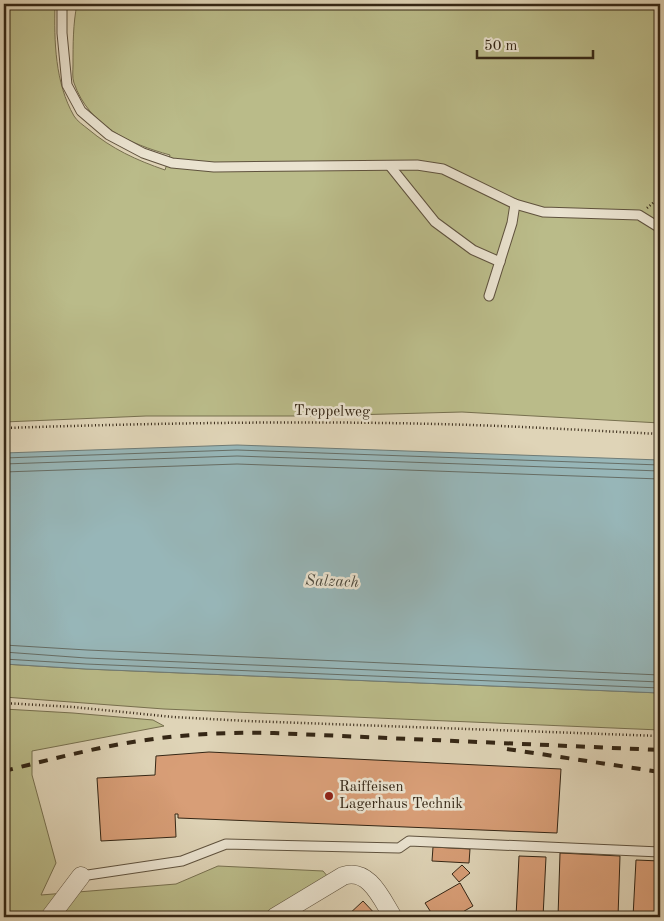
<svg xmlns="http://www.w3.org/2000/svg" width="664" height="921" viewBox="0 0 664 921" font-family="'Old Standard TT',serif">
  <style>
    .green { fill: #babb89; stroke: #77704f }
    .water { fill: #97b6b8; stroke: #6f7c77 }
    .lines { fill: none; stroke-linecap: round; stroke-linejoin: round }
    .shore { stroke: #666e66; stroke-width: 1 }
    .building { fill: #d89e77; stroke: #342615 }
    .lane-casing { stroke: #5f523e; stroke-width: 11 }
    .street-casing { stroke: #5f523e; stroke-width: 19 }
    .path { stroke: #342615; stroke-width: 2.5; stroke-dasharray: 1 2.5; stroke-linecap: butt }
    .lane { stroke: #eae3d0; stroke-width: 9 }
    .street { stroke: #eae3d0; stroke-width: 18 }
    .rail { stroke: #342615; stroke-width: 4; stroke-dasharray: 9 9; stroke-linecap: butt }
    .poi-dot { fill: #8f2418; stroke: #eae3d0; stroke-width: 2 }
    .labels { text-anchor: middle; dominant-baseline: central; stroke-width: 5; stroke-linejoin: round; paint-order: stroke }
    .street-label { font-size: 15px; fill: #342615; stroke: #eae3d0 }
    .poi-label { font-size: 15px; fill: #342615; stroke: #eae3d0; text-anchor: start }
    .water-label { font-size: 16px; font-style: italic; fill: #4d4a3e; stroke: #eae3d0 }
  </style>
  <rect width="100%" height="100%" fill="#dfd4b7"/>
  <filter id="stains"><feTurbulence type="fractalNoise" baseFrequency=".004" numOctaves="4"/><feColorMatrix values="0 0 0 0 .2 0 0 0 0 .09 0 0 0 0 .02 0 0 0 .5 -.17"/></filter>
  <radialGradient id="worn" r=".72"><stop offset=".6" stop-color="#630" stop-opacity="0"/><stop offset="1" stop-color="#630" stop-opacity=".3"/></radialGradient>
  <g class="green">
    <path d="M4,4H55C54,41 55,83 74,116C77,121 83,125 88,129C112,149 136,160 165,170L170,155C130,144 89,126 74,83C72,78 73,70 73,65C73,44 73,24 77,4H660V423L462,412L313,416H146L4,422Z"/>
    <polygon points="4,664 86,669 660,693 660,730 164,709 4,697"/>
    <polygon points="4,709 73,713 153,720 164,726 32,751 32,775 56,863 41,895 176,884 218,866 323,871 329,878 267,917 4,917"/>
  </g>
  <polygon class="water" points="237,445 660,460 660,693 86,669 4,664 4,453"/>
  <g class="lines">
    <g class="shore">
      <polyline points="4,458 237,450 660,465"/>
      <polyline points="4,464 237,456 660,471"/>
      <polyline points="4,472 237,464 660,479"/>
      <polyline points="4,645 87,650 660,675"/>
      <polyline points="4,652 86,658 660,682"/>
      <polyline points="4,659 86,664 660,688"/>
    </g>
  </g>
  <g class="building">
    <polygon points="209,752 561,769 557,833 178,818 178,814 175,814 176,837 101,841 97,778 155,775 156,756"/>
    <polygon points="433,847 470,849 469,863 432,861"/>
    <polygon points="560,853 620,856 618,917 558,917"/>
    <polygon points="519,856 546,857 543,917 516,917"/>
    <polygon points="636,860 660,861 660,917 633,917"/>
    <polygon points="462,865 470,873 459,882 452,874"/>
    <polygon points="460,883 473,906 454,917 434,917 425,903"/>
    <polygon points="363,901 378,917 346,917"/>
  </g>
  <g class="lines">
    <g class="lane-casing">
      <g id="lane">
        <polyline points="62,4 62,33 67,85 81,111 109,135 143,153 172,163 214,167 417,165 443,169 515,204 543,212 639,215 660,228"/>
        <polyline points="390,166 435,222 473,250 500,262"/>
        <polyline points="489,296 512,223 515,204"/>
        <polyline points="81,876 182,861 226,844 399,848 409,841 660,852"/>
      </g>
    </g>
    <g class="street-casing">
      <g id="street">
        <polyline points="50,917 81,876"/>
        <path d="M275,917L343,876C369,867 382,900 393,917"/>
      </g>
    </g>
    <g class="path">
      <polyline points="647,208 660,197"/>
      <path d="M4,428C160,423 316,420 472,425C535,427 597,431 660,434"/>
      <polyline points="4,703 73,707 173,717 247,721 660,736"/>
    </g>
    <use href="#lane" class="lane"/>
    <use href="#street" class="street"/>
    <g class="rail">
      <polyline points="507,749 660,772"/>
      <path d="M4,771C49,760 93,748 139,741C184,734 229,732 274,733L660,750"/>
    </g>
  </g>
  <circle class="poi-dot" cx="329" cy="796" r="5"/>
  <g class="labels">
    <g class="street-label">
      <text transform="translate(332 412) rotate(1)">Treppelweg</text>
    </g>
    <g class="poi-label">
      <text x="339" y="787">Raiffeisen<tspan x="339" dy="17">Lagerhaus Technik</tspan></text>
    </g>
    <g class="water-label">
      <text transform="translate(332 582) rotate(2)">Salzach</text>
    </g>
  </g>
  <rect width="664" height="921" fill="none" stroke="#dfd4b7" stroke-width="20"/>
  <rect x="5" y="5" width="654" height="911" fill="none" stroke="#342615" stroke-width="2.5"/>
  <rect x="10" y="10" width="644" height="901" fill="none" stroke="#342615"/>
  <path d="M477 50v8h116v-8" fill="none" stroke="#342615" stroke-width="2.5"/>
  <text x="484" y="50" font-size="15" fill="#342615" stroke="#eae3d0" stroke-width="4" paint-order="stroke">50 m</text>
  <rect width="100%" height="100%" filter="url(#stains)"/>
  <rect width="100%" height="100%" fill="url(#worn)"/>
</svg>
